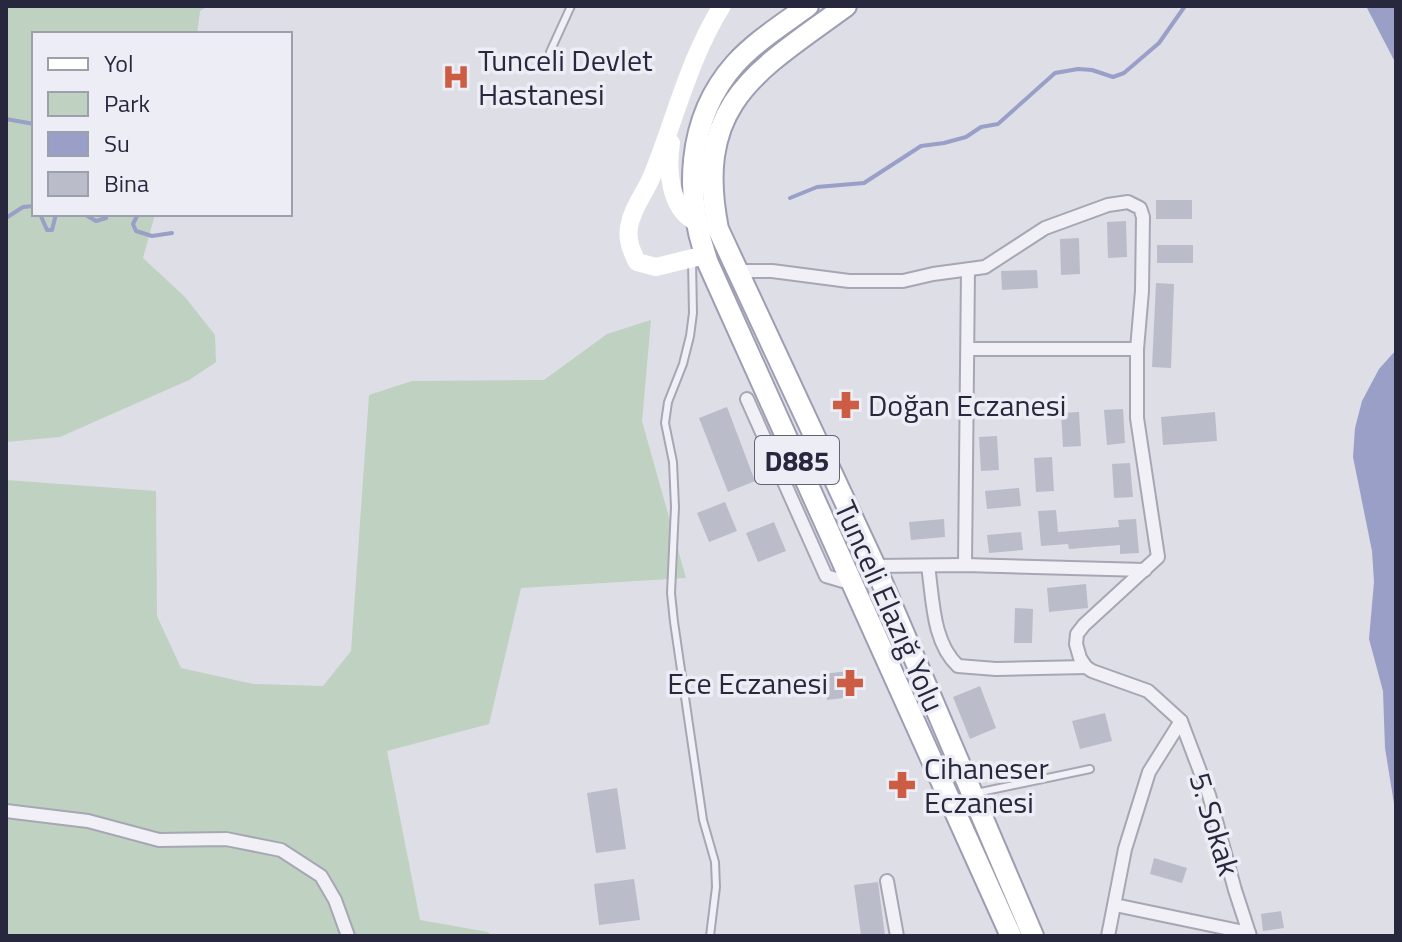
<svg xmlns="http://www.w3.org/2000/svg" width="1402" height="942" viewBox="0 0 1402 942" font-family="'Titillium Web',sans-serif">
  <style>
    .green { fill: #bfd1c0 }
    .water { fill: #999fc7 }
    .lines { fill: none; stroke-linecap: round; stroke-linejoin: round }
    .stream { stroke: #999fc7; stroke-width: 4 }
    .building { fill: #bbbcca }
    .lane-casing { stroke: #a7a7b4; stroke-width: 10 }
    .street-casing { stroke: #a7a7b4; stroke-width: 16 }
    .primary-casing { stroke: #9d9eb3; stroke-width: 24 }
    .lane { stroke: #f0f0f6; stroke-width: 6 }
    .street { stroke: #f0f0f6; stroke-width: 12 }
    .secondary { stroke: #fff; stroke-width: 18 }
    .primary { stroke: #fff; stroke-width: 20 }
    .labels { text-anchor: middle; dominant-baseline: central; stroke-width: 7; stroke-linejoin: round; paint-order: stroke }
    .shield { fill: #edeef5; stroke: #626375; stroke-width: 2 }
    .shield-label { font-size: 28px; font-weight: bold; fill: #27283e }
    .poi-label { font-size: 30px; fill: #27283e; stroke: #edeef5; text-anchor: start }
    .street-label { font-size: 30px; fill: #27283e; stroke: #edeef5 }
  </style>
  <rect width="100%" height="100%" fill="#dedee7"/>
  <g class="green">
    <polygon points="6,6 208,6 200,11 197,34 34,34 34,214 155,214 143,258 185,297 215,335 216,362 189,380 60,437 6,442"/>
    <polygon points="651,320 642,421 686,578 521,588 489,724 387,751 420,920 488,932 492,936 6,936 6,480 156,491 157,616 181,668 253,684 323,686 351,651 369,395 412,381 544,380 607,334"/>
  </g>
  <g class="water">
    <polygon points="1366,6 1396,6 1396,64"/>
    <polygon points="1396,350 1396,816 1385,748 1383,691 1369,639 1374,582 1372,551 1353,457 1355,428 1362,401 1379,369"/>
  </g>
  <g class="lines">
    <g class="stream">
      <polyline points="6,119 34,124"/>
      <polyline points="790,198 817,187 864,183 921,146 944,143 966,137 981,127 998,124 1055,73 1078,69 1092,70 1113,77 1124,73 1159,43 1185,6"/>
      <polyline points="40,214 47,230 52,230 56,214"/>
      <polyline points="84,214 96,221 106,218 107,214"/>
      <polyline points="138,214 133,224 136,231 152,236 172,233"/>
      <polyline points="6,218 23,207 34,206"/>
    </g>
  </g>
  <g class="building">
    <rect x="1156" y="200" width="36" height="19"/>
    <polygon points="1126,221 1127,257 1108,258 1107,222"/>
    <polygon points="1079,238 1080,274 1061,275 1060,239"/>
    <rect x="1157" y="245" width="36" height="18"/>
    <polygon points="1037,270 1038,288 1002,290 1001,271"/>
    <polygon points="1156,283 1174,284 1171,368 1152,367"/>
    <polygon points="727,407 755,481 728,492 699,418"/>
    <polygon points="1123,409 1125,443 1107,445 1104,410"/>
    <polygon points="1079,412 1081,446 1063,447 1061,413"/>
    <polygon points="1215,412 1217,441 1163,445 1161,417"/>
    <polygon points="997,436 999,470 981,471 979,437"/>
    <polygon points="1052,457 1054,491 1036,492 1034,458"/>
    <polygon points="1130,463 1133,497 1114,498 1112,464"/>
    <polygon points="1019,488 1021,506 987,509 985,491"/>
    <polygon points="725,502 737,531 709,542 697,513"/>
    <polygon points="1056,510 1058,532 1119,527 1118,520 1136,519 1139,553 1120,554 1120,545 1069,549 1068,544 1041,546 1038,511"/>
    <polygon points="944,519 945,537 911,540 909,522"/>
    <polygon points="774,522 786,551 758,562 746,533"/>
    <polygon points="1021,532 1023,550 989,553 987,535"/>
    <polygon points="1086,584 1088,608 1049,612 1047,588"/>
    <polygon points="1015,608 1033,609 1032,643 1014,643"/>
    <polygon points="848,671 851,697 827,700 824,674"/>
    <polygon points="980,686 996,728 970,739 953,697"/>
    <polygon points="1105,713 1112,741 1080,749 1072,721"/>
    <polygon points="617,788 626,849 596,853 587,793"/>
    <polygon points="1154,858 1187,868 1182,883 1150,874"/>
    <polygon points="634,879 640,920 599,925 594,884"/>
    <polygon points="878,882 885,936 861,936 854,885"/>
    <polygon points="1281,911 1284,928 1263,931 1261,914"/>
  </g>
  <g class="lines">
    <g class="lane-casing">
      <g id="lane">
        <polyline points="550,52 571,6"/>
        <polyline points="692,261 693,313 690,336 683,364 668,402 665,423 673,462 675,507 671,593 674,622 703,820 715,862 716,887 710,936"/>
        <polyline points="976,793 1090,769"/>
      </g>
    </g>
    <g class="street-casing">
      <g id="street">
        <polyline points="736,271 772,271 849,281 903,281 933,274 985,267 1045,228 1108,205 1128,202 1140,208 1143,217 1142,291 1137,349 1137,418 1158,557 1084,625 1077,634 1076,644 1080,658 1086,667 1092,671 1148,691 1181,721 1209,795 1235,890 1250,936"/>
        <polyline points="969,349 1137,349"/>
        <polyline points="747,399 826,576 853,584"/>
        <polyline points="965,565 968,270"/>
        <polyline points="875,566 965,565 1145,570"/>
        <path d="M928,566C933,598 932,642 958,666L996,669L1086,667"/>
        <polyline points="6,811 88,821 159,840 226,839 281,850 321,876 335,900 348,936"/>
        <polyline points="887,881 897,936"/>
        <polyline points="1115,905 1249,933"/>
        <polyline points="1108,936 1125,849 1149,772 1181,721"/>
      </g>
    </g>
    <g class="primary-casing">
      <g id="primary">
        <path d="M808,6C783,24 756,41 735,64C686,119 684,197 708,263L1011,936"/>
        <path d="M846,6C757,71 693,103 718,229L875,566L1033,936"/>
      </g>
    </g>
    <use href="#lane" class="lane"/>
    <use href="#street" class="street"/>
    <g class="secondary">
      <path d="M671,143C667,169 669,209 696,222"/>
      <path d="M705,255L656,267L637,262C631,250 627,240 629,227C632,208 645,193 652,176C675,120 689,58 722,6"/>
    </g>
    <use href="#primary" class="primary"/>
  </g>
  <defs>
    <g id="hospital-bare" transform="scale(2.16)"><path d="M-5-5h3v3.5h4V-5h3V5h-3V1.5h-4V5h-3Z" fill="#cc5c43" stroke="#edeef5" stroke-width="2.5" paint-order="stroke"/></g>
    <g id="pharmacy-bare" transform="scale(2.16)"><path d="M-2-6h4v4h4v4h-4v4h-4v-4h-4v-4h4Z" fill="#cc5c43" stroke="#edeef5" stroke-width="2.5" paint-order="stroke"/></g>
  </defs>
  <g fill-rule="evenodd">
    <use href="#hospital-bare" x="456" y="77"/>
    <use href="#pharmacy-bare" x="846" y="405"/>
    <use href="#pharmacy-bare" x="850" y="683"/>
    <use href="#pharmacy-bare" x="902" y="785"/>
  </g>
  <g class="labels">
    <rect class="shield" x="755" y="436" width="84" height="48" rx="6"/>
    <g class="shield-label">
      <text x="797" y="460">D885</text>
    </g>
    <g class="poi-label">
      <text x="478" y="60">Tunceli Devlet<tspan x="478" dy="34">Hastanesi</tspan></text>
      <text x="868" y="405">Doğan Eczanesi</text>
      <text x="828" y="683" text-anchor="end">Ece Eczanesi</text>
      <text x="924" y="768">Cihaneser<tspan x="924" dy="34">Eczanesi</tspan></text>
    </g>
    <g class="street-label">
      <text transform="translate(890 606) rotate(66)">Tunceli Elazığ Yolu</text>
      <text transform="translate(1215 824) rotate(73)">5. Sokak</text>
    </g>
  </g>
  <rect width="1402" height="942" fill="none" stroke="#27283e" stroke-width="16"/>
  <rect x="32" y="32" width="260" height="184" fill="#edeef5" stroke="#9e9fac" stroke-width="2"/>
  <rect x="48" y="58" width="40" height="12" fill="#ffffff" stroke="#9e9fac" stroke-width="2"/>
  <text x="104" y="72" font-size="24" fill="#27283e">Yol</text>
  <rect x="48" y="92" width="40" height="24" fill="#bfd1c0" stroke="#9e9fac" stroke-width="2"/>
  <text x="104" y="112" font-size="24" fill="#27283e">Park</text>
  <rect x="48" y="132" width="40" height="24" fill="#999fc7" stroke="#9e9fac" stroke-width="2"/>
  <text x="104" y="152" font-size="24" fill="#27283e">Su</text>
  <rect x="48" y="172" width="40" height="24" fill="#bbbcca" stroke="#9e9fac" stroke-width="2"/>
  <text x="104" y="192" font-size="24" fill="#27283e">Bina</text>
</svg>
